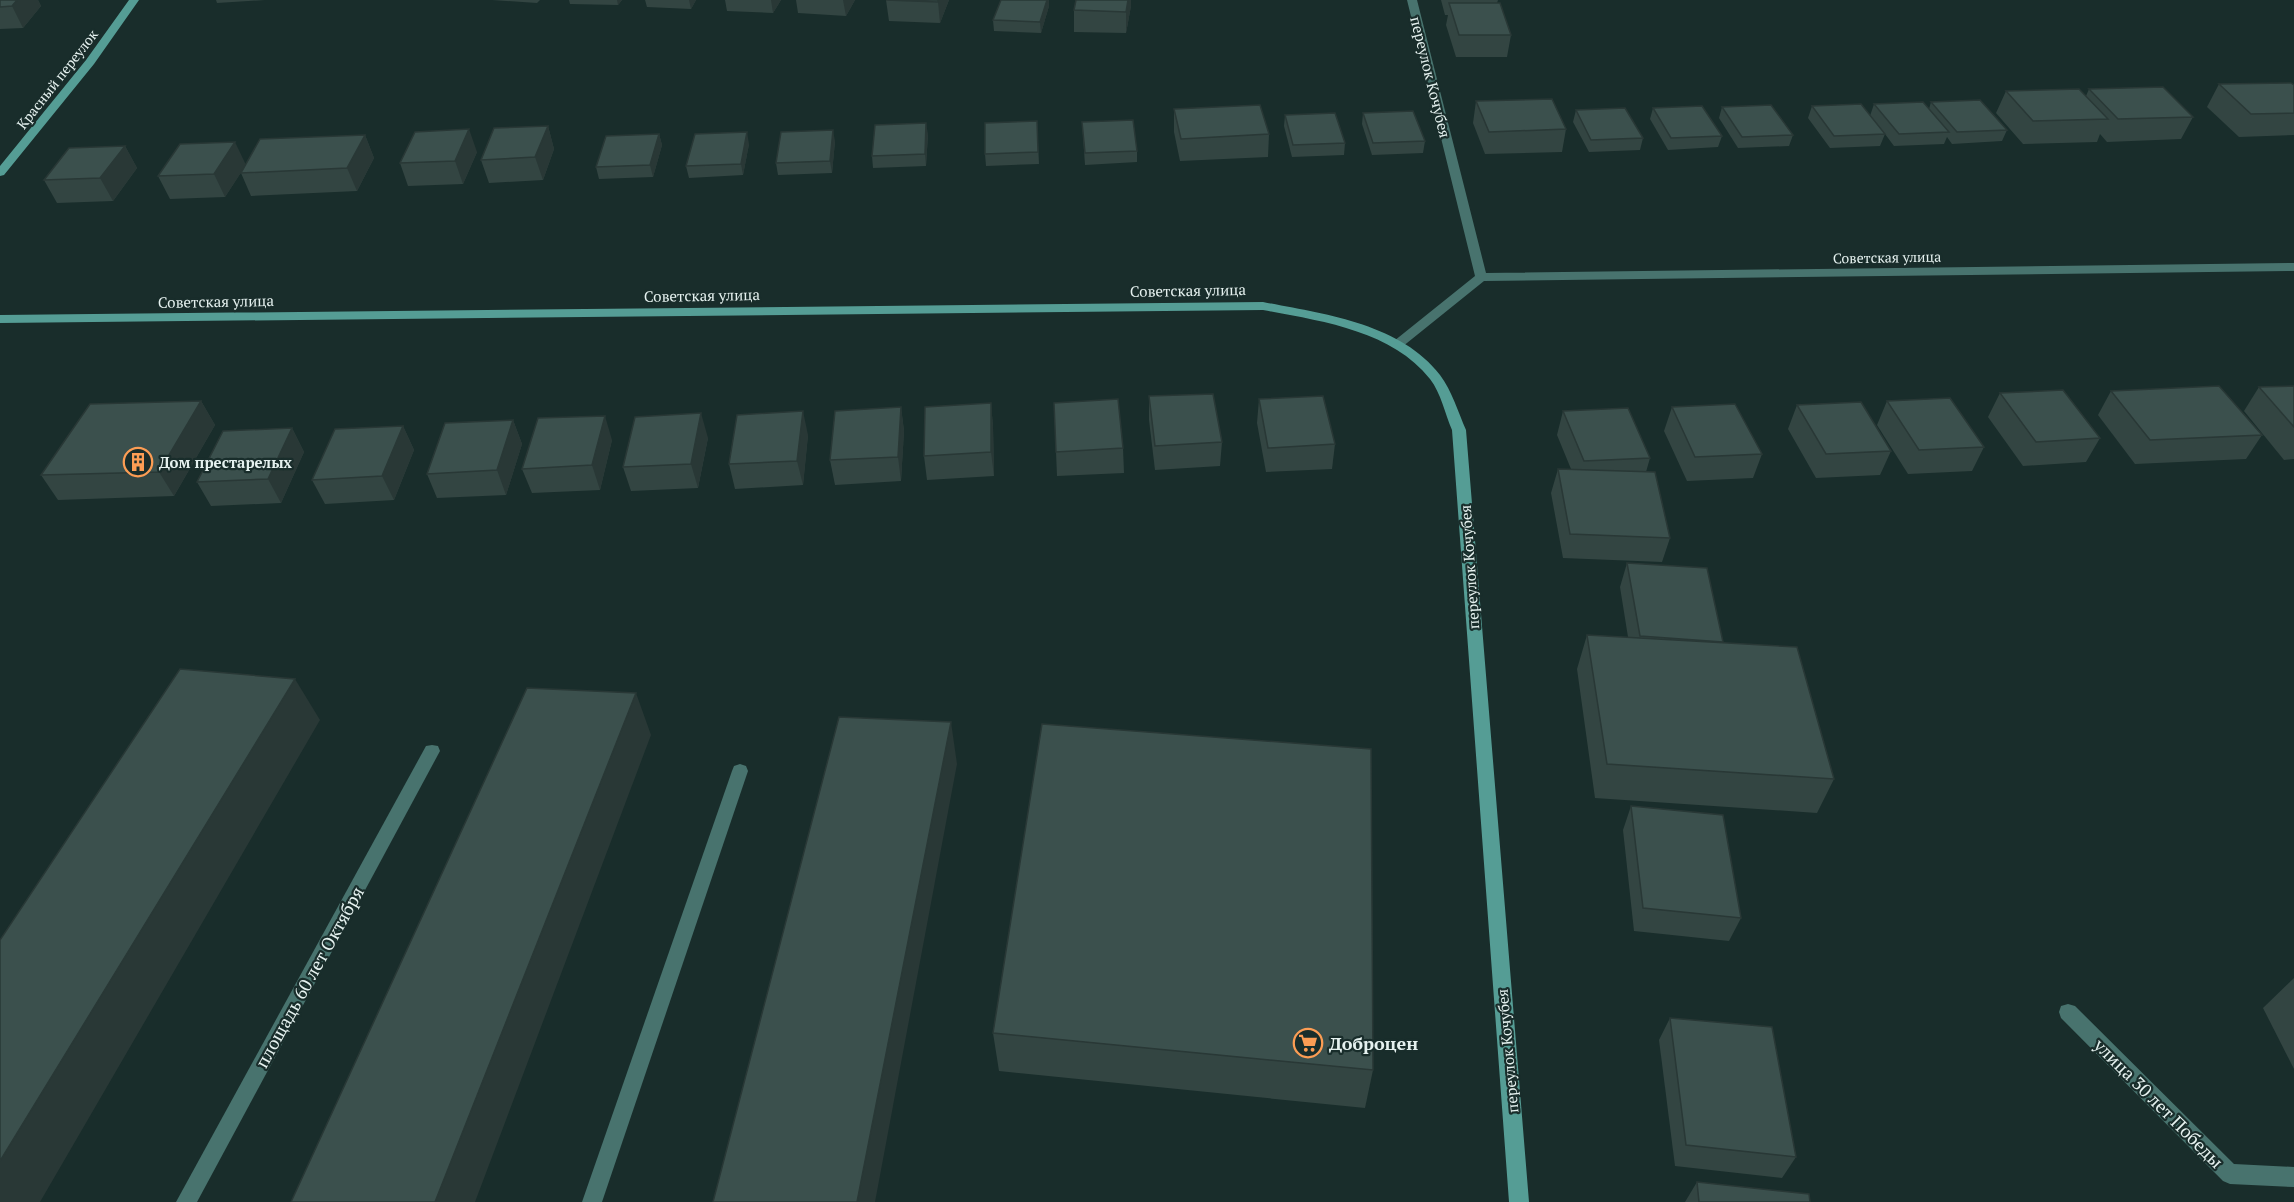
<svg xmlns="http://www.w3.org/2000/svg" width="2294" height="1202" viewBox="0 0 2294 1202" font-family="'PT Serif',serif">
  <style>
    .lines { fill: none; stroke-linecap: round; stroke-linejoin: round }
    .street { fill: #48736e; fill-rule: evenodd }
    .secondary { fill: #559d95; fill-rule: evenodd }
    .wall { fill: #334542 }
    .shaded-wall { fill: #293836 }
    .building { fill: #3b504d; stroke: #293836; stroke-width: 1.5 }
    .labels { text-anchor: middle; dominant-baseline: central; stroke-width: 4.5; stroke-linejoin: round; paint-order: stroke }
    .far-street-label { font-size: 14px; fill: #e5f1ef; stroke: #192d2b }
    .street-label { font-size: 15px; fill: #e5f1ef; stroke: #192d2b }
    .poi-label { font-size: 15px; font-weight: bold; fill: #e5f1ef; stroke: #192d2b; text-anchor: start }
    .near-street-label { font-size: 18px; fill: #e5f1ef; stroke: #192d2b }
    .near-poi-label { font-size: 18px; font-weight: bold; fill: #e5f1ef; stroke: #192d2b; text-anchor: start }
  </style>
  <rect width="100%" height="100%" fill="#192d2b"/>
  <g class="lines">
    <g class="street">
      <polygon points="1407,0 1417,0 1486,273 2294,263 2294,271 1484,281 1402,347 1394,347 1392,344 1394,341 1475,276"/>
      <polygon points="432,745 438,746 440,751 197,1202 176,1202 426,746"/>
      <polygon points="740,764 746,766 748,771 602,1202 582,1202 732,771 734,766"/>
      <polygon points="2068,1004 2075,1006 2234,1164 2294,1167 2294,1187 2230,1184 2223,1181 2061,1018 2059,1012 2061,1006"/>
    </g>
    <g class="secondary">
      <polygon points="129,0 139,0 94,64 4,175 0,176 0,166 86,60"/>
      <path d="M1263,302C1323,314 1400,323 1440,375C1452,391 1458,412 1466,430L1529,1202H1509L1452,430C1445,414 1441,393 1430,379C1391,330 1320,321 1263,310L0,323V315Z"/>
    </g>
  </g>
  <g class="wall">
    <polygon points="0,0 38,0 41,6 23,28 0,29"/>
    <polygon points="216,0 265,0 217,3"/>
    <polygon points="492,0 540,0 537,3"/>
    <polygon points="569,0 622,0 618,5 570,4"/>
    <polygon points="645,0 696,0 691,9 647,7"/>
    <polygon points="725,0 781,0 773,13 727,11"/>
    <polygon points="796,0 855,0 846,16 798,13"/>
    <polygon points="886,0 949,0 940,23 889,21"/>
    <polygon points="1076,0 1131,0 1131,6 1126,33 1074,32 1074,10"/>
    <polygon points="1441,0 1498,0 1497,3 1511,35 1507,57 1456,57 1446,25 1448,15 1445,15"/>
    <polygon points="1049,6 1041,33 994,31 993,20"/>
    <polygon points="2219,84 2294,85 2294,135 2239,137 2207,107"/>
    <polygon points="2089,89 2193,117 2181,139 2107,142 2100,134 2097,142 2023,144 1996,113 2006,91 2086,96"/>
    <polygon points="1476,101 1566,129 1562,152 1485,154 1473,123"/>
    <polygon points="1931,102 2007,130 2002,141 1952,144 1947,137 1944,144 1894,146 1885,134 1880,146 1830,148 1808,118 1812,106 1870,116 1874,104 1929,109"/>
    <polygon points="1722,107 1793,135 1789,146 1738,148 1719,118"/>
    <polygon points="1653,108 1722,136 1718,147 1668,150 1650,119"/>
    <polygon points="1174,109 1269,134 1268,157 1180,161 1174,132"/>
    <polygon points="1576,110 1643,138 1640,150 1589,152 1573,122"/>
    <polygon points="1363,113 1425,141 1423,153 1372,155 1362,124"/>
    <polygon points="1285,115 1345,143 1344,155 1292,157 1284,126"/>
    <polygon points="1037,121 1039,164 986,166 985,154"/>
    <polygon points="1082,122 1137,151 1137,162 1085,165"/>
    <polygon points="548,126 554,149 543,180 489,183 481,160"/>
    <polygon points="659,134 662,145 653,177 599,179 596,167"/>
    <polygon points="928,134 926,166 873,168 872,156"/>
    <polygon points="365,135 374,158 357,191 251,196 241,173 245,166 225,197 170,199 158,176 245,165"/>
    <polygon points="835,141 832,173 778,175 776,163"/>
    <polygon points="749,144 743,175 689,178 686,166"/>
    <polygon points="125,146 137,168 113,201 57,203 44,180"/>
    <polygon points="477,152 463,184 408,186 400,163"/>
    <polygon points="2294,386 2294,459 2284,460 2244,411 2259,387"/>
    <polygon points="2111,391 2262,435 2246,459 2135,464 2098,415"/>
    <polygon points="2000,393 2100,438 2086,462 2023,466 1988,417"/>
    <polygon points="1149,396 1222,442 1220,466 1155,470 1149,420"/>
    <polygon points="1259,399 1335,444 1332,469 1266,472 1257,423"/>
    <polygon points="201,401 215,425 174,496 58,500 41,475"/>
    <polygon points="1887,401 1984,447 1972,471 1908,474 1877,425"/>
    <polygon points="991,403 993,427 994,476 927,480 924,456"/>
    <polygon points="1054,403 1123,448 1124,473 1057,476"/>
    <polygon points="1797,405 1891,451 1880,475 1816,478 1788,429"/>
    <polygon points="901,407 904,431 901,481 835,485 830,460"/>
    <polygon points="1672,407 1762,454 1753,478 1687,481 1664,431"/>
    <polygon points="1563,411 1650,458 1646,472 1670,538 1662,562 1563,558 1551,493 1558,469 1571,469 1557,435"/>
    <polygon points="513,420 522,444 506,495 437,498 427,474"/>
    <polygon points="403,426 414,450 394,500 325,504 312,480"/>
    <polygon points="292,428 304,452 281,503 211,506 197,482"/>
    <polygon points="808,435 803,485 735,489 729,464"/>
    <polygon points="708,438 698,488 631,491 623,467"/>
    <polygon points="612,440 600,490 532,493 522,469"/>
    <polygon points="1627,563 1723,642 1723,643 1834,779 1817,813 1595,798 1577,669 1587,635 1628,637 1620,587"/>
    <polygon points="1631,806 1741,918 1729,941 1634,931 1623,830"/>
    <polygon points="2294,978 2294,1069 2263,1008"/>
    <polygon points="1670,1018 1796,1157 1782,1178 1675,1166 1659,1040"/>
    <polygon points="993,1033 1373,1070 1365,1108 999,1071"/>
    <polygon points="1697,1182 1810,1202 1685,1202"/>
  </g>
  <g class="shaded-wall">
    <polygon points="17,0 38,0 41,6 23,28 12,6"/>
    <polygon points="617,0 622,0 618,5"/>
    <polygon points="689,0 696,0 691,9"/>
    <polygon points="771,0 781,0 773,13"/>
    <polygon points="843,0 855,0 846,16"/>
    <polygon points="938,0 949,0 940,23 938,2"/>
    <polygon points="1047,0 1049,0 1049,6 1041,33 1040,22"/>
    <polygon points="1128,0 1131,0 1131,6 1126,33 1126,12"/>
    <polygon points="926,123 928,134 926,166 925,154"/>
    <polygon points="548,126 554,149 543,180 535,157"/>
    <polygon points="469,129 477,152 463,184 455,161"/>
    <polygon points="833,130 835,141 832,173 830,161"/>
    <polygon points="747,132 749,144 743,175 741,164"/>
    <polygon points="659,134 662,145 653,177 650,165"/>
    <polygon points="365,135 374,158 357,191 347,168"/>
    <polygon points="235,142 246,165 225,197 214,174"/>
    <polygon points="125,146 137,168 113,201 100,178"/>
    <polygon points="201,401 215,425 174,496 159,472"/>
    <polygon points="991,403 993,427 994,476 991,452"/>
    <polygon points="901,407 904,431 901,481 898,457"/>
    <polygon points="803,411 808,435 803,485 797,461"/>
    <polygon points="701,413 708,438 698,488 691,464"/>
    <polygon points="605,416 612,440 600,490 592,465"/>
    <polygon points="513,420 522,444 506,495 497,470"/>
    <polygon points="403,426 414,450 394,500 382,476"/>
    <polygon points="292,428 304,452 281,503 268,479"/>
    <polygon points="295,679 320,720 40,1202 0,1202 0,1161"/>
    <polygon points="636,693 651,735 475,1202 435,1202"/>
    <polygon points="951,722 957,764 875,1202 857,1202"/>
  </g>
  <g class="building">
    <polygon points="0,0 17,0 12,6 0,7"/>
    <polygon points="886,0 938,0 938,2"/>
    <polygon points="1001,0 1047,0 1040,22 993,20"/>
    <polygon points="1076,0 1128,0 1126,12 1074,10"/>
    <polygon points="1449,3 1500,3 1511,35 1459,35"/>
    <polygon points="2291,83 2294,85 2294,113 2251,114 2219,84"/>
    <polygon points="2163,87 2193,117 2118,119 2089,89"/>
    <polygon points="2079,89 2108,119 2033,121 2006,91"/>
    <polygon points="1552,99 1566,129 1489,132 1476,101"/>
    <polygon points="1980,100 2007,130 1957,132 1931,102"/>
    <polygon points="1923,102 1949,132 1899,134 1874,104"/>
    <polygon points="1861,104 1885,134 1834,136 1812,106"/>
    <polygon points="1260,105 1269,134 1181,139 1174,109"/>
    <polygon points="1771,105 1793,135 1742,137 1722,107"/>
    <polygon points="1702,106 1722,136 1671,138 1653,108"/>
    <polygon points="1625,108 1643,138 1591,140 1576,110"/>
    <polygon points="1413,111 1425,141 1373,143 1363,113"/>
    <polygon points="1335,113 1345,143 1293,145 1285,115"/>
    <polygon points="1133,120 1137,151 1085,153 1082,122"/>
    <polygon points="1037,121 1038,152 985,154 985,123"/>
    <polygon points="926,123 925,154 872,156 875,125"/>
    <polygon points="548,126 535,157 481,160 494,128"/>
    <polygon points="469,129 455,161 400,163 415,132"/>
    <polygon points="833,130 830,161 776,163 781,132"/>
    <polygon points="747,132 741,164 686,166 695,134"/>
    <polygon points="659,134 650,165 596,167 606,136"/>
    <polygon points="365,135 347,168 241,173 260,139"/>
    <polygon points="235,142 214,174 158,176 180,144"/>
    <polygon points="125,146 100,178 44,180 69,148"/>
    <polygon points="2219,386 2262,435 2150,440 2111,391"/>
    <polygon points="2294,386 2294,427 2259,387"/>
    <polygon points="2063,390 2100,438 2036,442 2000,393"/>
    <polygon points="1213,394 1222,442 1155,446 1149,396"/>
    <polygon points="1323,396 1335,444 1268,448 1259,399"/>
    <polygon points="1950,398 1984,447 1919,450 1887,401"/>
    <polygon points="1118,399 1123,448 1056,452 1054,403"/>
    <polygon points="201,401 159,472 41,475 90,404"/>
    <polygon points="1861,402 1891,451 1826,454 1797,405"/>
    <polygon points="991,403 991,452 924,456 925,407"/>
    <polygon points="1735,404 1762,454 1695,457 1672,407"/>
    <polygon points="901,407 898,457 830,460 835,411"/>
    <polygon points="1628,408 1650,458 1584,461 1563,411"/>
    <polygon points="803,411 797,461 729,464 737,415"/>
    <polygon points="701,413 691,464 623,467 635,417"/>
    <polygon points="605,416 592,465 522,469 538,418"/>
    <polygon points="513,420 497,470 427,474 445,423"/>
    <polygon points="403,426 382,476 312,480 335,429"/>
    <polygon points="292,428 268,479 197,482 223,431"/>
    <polygon points="1558,469 1655,472 1670,538 1570,534"/>
    <polygon points="1627,563 1707,568 1723,642 1640,636"/>
    <polygon points="1587,635 1797,647 1834,779 1607,764"/>
    <polygon points="180,669 295,679 0,1161 0,940"/>
    <polygon points="527,688 636,693 435,1202 291,1202"/>
    <polygon points="839,717 951,722 857,1202 713,1202"/>
    <polygon points="1042,724 1371,749 1373,1070 993,1033"/>
    <polygon points="1631,806 1723,815 1741,918 1643,908"/>
    <polygon points="1670,1018 1772,1027 1796,1157 1686,1145"/>
    <polygon points="1697,1182 1809,1194 1810,1202 1699,1202"/>
  </g>
  <defs>
    <g id="building-ring" transform="scale(1.5)"><circle r="9.5" fill="#192d2b" stroke="#fc9d54" stroke-width="1.5"/><path d="M-4-6H4V6H1V3H-1V6H-4ZM-2.5-4.3h1.7v1.8h-1.7ZM.8-4.3h1.7v1.8H.8ZM-2.5-1h1.7V.8h-1.7ZM.8-1h1.7V.8H.8Z" fill="#fc9d54"/></g>
    <g id="supermarket-ring" transform="scale(1.5)"><circle r="9.5" fill="#192d2b" stroke="#fc9d54" stroke-width="1.5"/><path d="M-6-5.5h2.5l.6 2H6L4.5 2H-2.5L-4.4-4H-6ZM-1.5 3.2a1.3 1.3 0 1 0 .1 0ZM3 3.2a1.3 1.3 0 1 0 .1 0Z" fill="#fc9d54"/></g>
  </defs>
  <g fill-rule="evenodd">
    <use href="#building-ring" x="138" y="462"/>
    <use href="#supermarket-ring" x="1308" y="1043"/>
  </g>
  <g class="labels">
    <g class="far-street-label">
      <text transform="translate(57 79) rotate(-52)">Красный переулок</text>
      <text transform="translate(1887 257) rotate(-1)">Советская улица</text>
    </g>
    <g class="street-label">
      <text transform="translate(1431 77) rotate(76)">переулок Кочубея</text>
      <text transform="translate(1188 290) rotate(-1)">Советская улица</text>
      <text transform="translate(702 295) rotate(-1)">Советская улица</text>
      <text transform="translate(216 301) rotate(-1)">Советская улица</text>
      <text transform="translate(1469 567) rotate(-94)">переулок Кочубея</text>
      <text transform="translate(1507 1051) rotate(-95)">переулок Кочубея</text>
    </g>
    <g class="poi-label">
      <text x="159" y="462">Дом престарелых</text>
    </g>
    <g class="near-street-label">
      <text transform="translate(309 977) rotate(-61)">площадь 60 лет Октября</text>
      <text transform="translate(2159 1103) rotate(45)">улица 30 лет Победы</text>
    </g>
    <g class="near-poi-label">
      <text x="1329" y="1043">Доброцен</text>
    </g>
  </g>
</svg>
